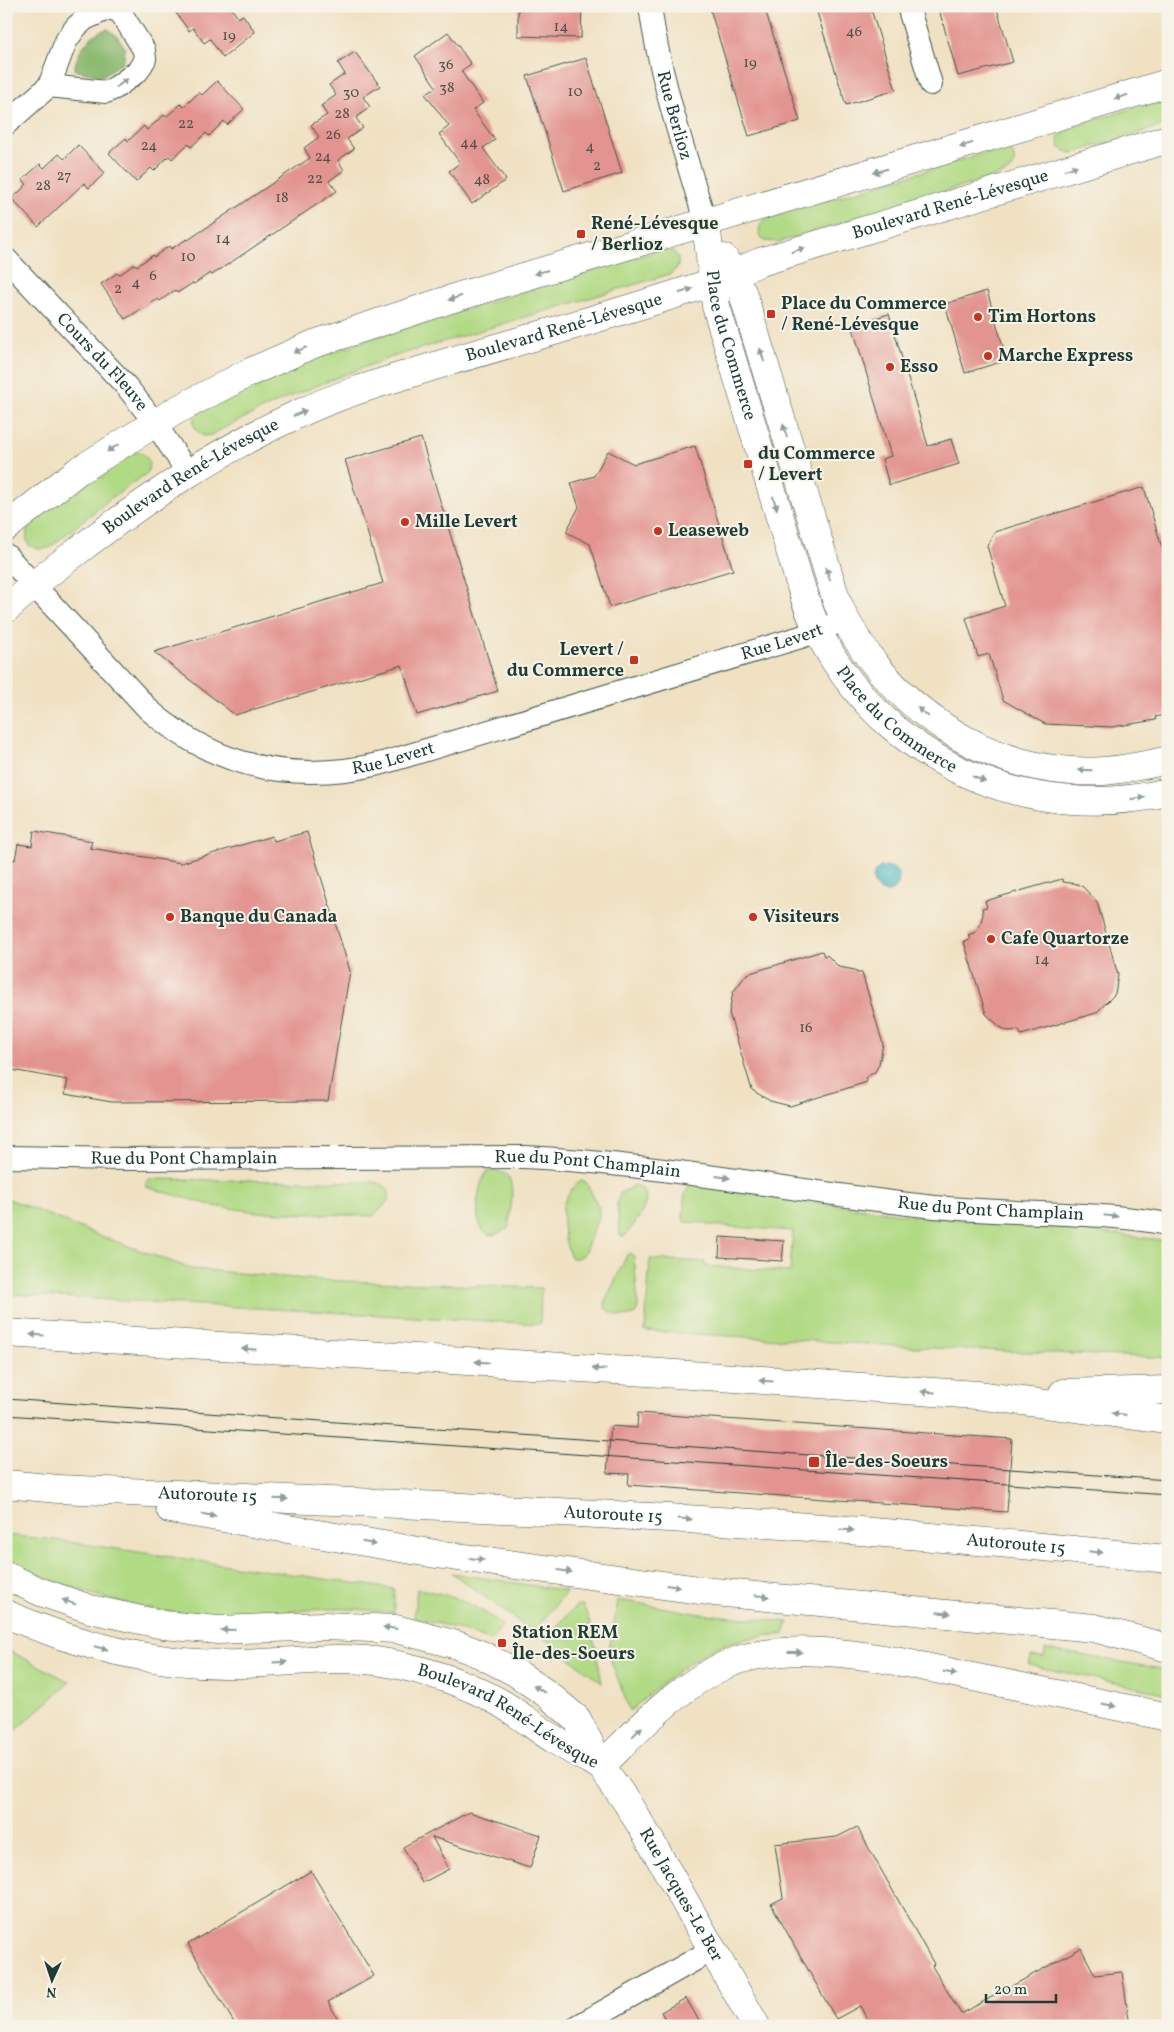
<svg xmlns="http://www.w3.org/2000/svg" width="1174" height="2032" viewBox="0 0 1174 2032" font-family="Vollkorn,serif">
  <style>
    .green { fill: #b1da84; stroke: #688c5c }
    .forest { fill: #8cba72; stroke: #567c53 }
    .water { fill: #45b5bb; stroke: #327978 }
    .building { fill: #e39490 }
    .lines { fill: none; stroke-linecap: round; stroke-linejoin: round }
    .street-casing { stroke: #3e5649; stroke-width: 24 }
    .secondary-casing { stroke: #3e5649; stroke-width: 29 }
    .highway-casing { stroke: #3e5649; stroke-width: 29 }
    .street { stroke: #fff; stroke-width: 22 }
    .secondary { stroke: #fff; stroke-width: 28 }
    .highway { stroke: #fff; stroke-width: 28 }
    .tram { stroke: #1f3d34; stroke-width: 1 }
    .oneway { fill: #8f9e9a }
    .poi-dot { fill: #c8321e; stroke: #f7f3e8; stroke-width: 2 }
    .labels { text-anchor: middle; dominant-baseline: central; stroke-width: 4; stroke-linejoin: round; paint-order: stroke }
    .number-label { font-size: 15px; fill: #50534b }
    .street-label { font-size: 18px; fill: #1f3d34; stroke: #f7f3e8 }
    .poi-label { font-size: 18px; font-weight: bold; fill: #1f3d34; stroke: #f7f3e8; text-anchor: start }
  </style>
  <rect width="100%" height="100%" fill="#f7f3e8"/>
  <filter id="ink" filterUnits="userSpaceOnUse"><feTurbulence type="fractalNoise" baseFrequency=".02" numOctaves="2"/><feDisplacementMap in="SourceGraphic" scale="10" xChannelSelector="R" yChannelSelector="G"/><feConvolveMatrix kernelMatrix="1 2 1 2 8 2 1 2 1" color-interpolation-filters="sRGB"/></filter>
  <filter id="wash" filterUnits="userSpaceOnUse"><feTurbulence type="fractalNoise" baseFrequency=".0096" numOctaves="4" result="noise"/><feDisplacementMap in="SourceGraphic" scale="20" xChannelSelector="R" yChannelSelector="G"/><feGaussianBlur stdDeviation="1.12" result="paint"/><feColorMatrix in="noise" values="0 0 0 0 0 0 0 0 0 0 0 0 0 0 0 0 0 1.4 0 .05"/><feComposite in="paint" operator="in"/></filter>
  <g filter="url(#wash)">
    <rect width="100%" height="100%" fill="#f0e1c3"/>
    <g class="green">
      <polygon points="1168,98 1168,124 1073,153 1068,152 1060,148 1058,137 1065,129"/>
      <path d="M1007,148C1019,157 1015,169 1003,174L779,242L765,241C757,234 758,225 765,219L998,149Z"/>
      <path d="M663,249C675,249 681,257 677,268L670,274L395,356C331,379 270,403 211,435L203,436L195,429L193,420L196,415L215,403L306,361L347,347H352L354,344Z"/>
      <path d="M134,452C147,452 152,462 147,473L111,498L49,548L38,549L29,545C24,535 27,529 33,521L96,476L102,478L105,474L104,471Z"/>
      <path d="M495,1170C500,1172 506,1173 509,1178C515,1188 510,1216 508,1228C470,1256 473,1189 487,1172Z"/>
      <path d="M149,1179L374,1182C401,1188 387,1205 373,1216L258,1212L214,1206L146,1187V1182Z"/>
      <path d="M581,1181L586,1182L598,1206L600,1213L584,1254L577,1258H572C565,1250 560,1213 564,1203C567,1195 574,1185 581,1181Z"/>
      <path d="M691,1184L913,1216L1044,1226L1168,1241V1358L933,1348L645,1331L650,1259L705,1262V1266L790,1272L793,1231L707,1225V1223L685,1222L683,1219C684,1207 682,1193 691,1184Z"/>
      <path d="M635,1185C661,1194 634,1224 625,1236H620L617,1203L620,1193Z"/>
      <polygon points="6,1198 98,1235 192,1269 317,1280 541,1288 540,1324 6,1294"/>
      <path d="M630,1253L634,1256L638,1307L635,1315C623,1318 615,1315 605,1308V1302L627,1255Z"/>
      <path d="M6,1535L55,1540L394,1589V1613C371,1610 349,1608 326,1609C293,1610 260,1615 227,1615C153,1617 82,1594 15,1565L6,1560Z"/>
      <polygon points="452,1573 567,1591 533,1632"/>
      <path d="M417,1589C449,1594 476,1604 502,1625L491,1641L462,1630L414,1617Z"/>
      <path d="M618,1600L701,1614L789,1622L783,1634C761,1636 738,1639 718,1647C689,1659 654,1690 630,1711L611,1661L609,1649Z"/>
      <path d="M582,1605C591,1615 599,1668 602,1683L545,1639L576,1606Z"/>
      <polygon points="6,1649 70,1682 6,1739"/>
      <polygon points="1045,1649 1168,1670 1168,1694 1029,1665 1031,1656 1044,1657"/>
    </g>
    <path class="forest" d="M108,29L117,36L125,48L124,58L122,62L104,75L99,76L75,70C74,55 91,31 108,29Z"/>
    <circle class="water" cx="886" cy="879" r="13"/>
    <g id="blocks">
      <g class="building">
        <polygon points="171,6 230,6 238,18 243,15 255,32 223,58 210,39 204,43 193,28 189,31"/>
        <polygon points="518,6 582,6 581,38 518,36"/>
        <polygon points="709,6 764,6 800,121 749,136"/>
        <polygon points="815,6 870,6 896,90 846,105"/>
        <polygon points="938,6 996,6 1013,62 958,76"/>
        <polygon points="448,32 471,64 461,71 483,103 473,110 495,140 483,148 506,180 472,204 449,171 460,163 439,134 449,126 425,94 436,87 415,56"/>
        <polygon points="355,52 380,86 363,97 370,107 356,118 363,128 347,139 354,149 338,160 344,170 329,181 337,191 212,275 210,273 194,284 193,283 177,293 175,290 160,301 158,299 125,319 101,284 117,273 119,275 135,264 137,266 153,255 154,257 169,246 171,249 187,239 188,240 310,158 304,148 319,137 311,125 327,115 321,106 336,95 329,85 345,74 338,63"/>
        <polygon points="586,58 622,173 564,191 527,76"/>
        <polygon points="217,81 244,109 227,125 224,121 209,136 206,133 191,147 188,144 172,159 169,156 154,171 151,168 136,182 109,153 126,138 128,141 144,126 147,130 164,115 166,117 181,104 184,107 199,92 202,95"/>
        <polygon points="78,145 105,173 89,188 84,183 38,227 12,199 27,184 22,180 40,164 44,168 59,154 64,159"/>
        <polygon points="987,291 1007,360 965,373 945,304"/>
        <polygon points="889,314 928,446 951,439 959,464 889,485 882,459 891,456 852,325"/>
        <polygon points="421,438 498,691 417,715 402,665 235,715 154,652 383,583 345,460"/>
        <polygon points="695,446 733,570 610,607 590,544 566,532 579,507 571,483 594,476 608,451 634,464"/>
        <polygon points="1144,487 1167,565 1162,574 1168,591 1168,714 1155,717 1156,720 1112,727 1045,724 1003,700 989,654 978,657 966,618 1005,606 987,546 994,532"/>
        <polygon points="34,831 92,841 90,848 181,863 272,836 274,841 307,832 350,971 328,1101 112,1102 65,1094 68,1080 6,1069 6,858 15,860 18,844 32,846"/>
        <polygon points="1062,879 1063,882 1077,884 1083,887 1097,902 1118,975 1115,994 1096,1013 1021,1035 1019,1030 1008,1031 1000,1027 986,1014 964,942 970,940 968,935 976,932 980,925 983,914 982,908 987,907 985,901"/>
        <polygon points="822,951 824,956 827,955 839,967 855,970 857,973 862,973 883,1044 879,1064 875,1072 865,1078 867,1082 790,1106 770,1101 752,1090 729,1013 733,992 747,974"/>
        <polygon points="720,1237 784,1241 782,1261 719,1257"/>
        <polygon points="638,1413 1012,1439 1007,1512 628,1485 629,1474 607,1473 611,1426 637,1428"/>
        <polygon points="469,1812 541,1835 530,1868 432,1837 449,1869 422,1883 403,1847"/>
        <polygon points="857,1827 934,1964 932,1966 961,2014 1081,1948 1095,1975 1122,1972 1130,2026 871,2026 860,2006 836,2019 771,1904 783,1898 775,1844 837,1837"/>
        <polygon points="311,1871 374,1976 328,2002 342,2026 236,2026 188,1944"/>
        <polygon points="686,1998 702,2026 669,2026 661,2012"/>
      </g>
    </g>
  </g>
  <g filter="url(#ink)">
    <use href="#blocks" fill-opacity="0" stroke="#3e5649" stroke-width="1"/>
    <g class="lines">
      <g class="street-casing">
        <g id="street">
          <path id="s1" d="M650,6C660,80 685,153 706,224"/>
          <polyline points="908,6 931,84"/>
          <polyline points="6,124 49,86 66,41 76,27 85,19 107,9 114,9 121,13 144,50 145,59 138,71 115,88 106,92 49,86"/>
          <path id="s2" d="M6,259L127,387L155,423L188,473"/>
          <path id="s3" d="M6,555L149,710C217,769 296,784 383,763L801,637L845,620"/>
          <path id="s4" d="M6,1157L124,1159L524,1157C660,1164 792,1191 926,1206C1007,1215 1088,1210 1168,1224"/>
          <polyline points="578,2026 712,1950"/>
        </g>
      </g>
      <g class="secondary-casing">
        <g id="secondary">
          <path id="s5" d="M706,224L716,306L795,567C803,595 812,623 827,648C896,767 1035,824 1168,792"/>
          <path d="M724,258L743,294L837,602C882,704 991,779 1104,771C1126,769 1147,765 1168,760"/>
          <polyline points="6,527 78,471 175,411 248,373 314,344 457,297 1168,83"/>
          <path id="s6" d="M6,609C26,591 46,575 67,559C140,503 214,452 298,414C347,391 400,377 451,361C539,335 627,311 713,282L760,262L1168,139"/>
          <path id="s7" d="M6,1576L41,1592L90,1609L164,1625L218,1630L324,1626L396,1629L457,1645L480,1654L515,1672L547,1694L577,1719L601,1766L626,1801L648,1837L756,2026"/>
          <path id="s8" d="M6,1614C81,1647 159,1666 241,1664C290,1663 339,1654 388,1663C426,1670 465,1683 499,1702C518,1713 536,1728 555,1740C570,1750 586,1758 601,1766"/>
        </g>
      </g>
      <g class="highway-casing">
        <g id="highway">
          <polyline points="6,1333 647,1372 977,1395 1168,1420"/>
          <polyline points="1063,1393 1168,1390"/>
          <path id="s9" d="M6,1484L58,1489C294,1499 531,1509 767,1524C901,1533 1034,1546 1168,1559"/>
          <polyline points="170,1509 436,1554 714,1592 1094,1628 1168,1648"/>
          <path d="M601,1766C639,1729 678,1685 728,1664C799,1634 909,1664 982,1679C1044,1691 1106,1704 1168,1717"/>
        </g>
      </g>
      <use href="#street" class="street"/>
      <use href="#secondary" class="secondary"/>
      <use href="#highway" class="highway"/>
      <g class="tram">
        <polyline points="6,1399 1168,1480"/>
        <polyline points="6,1415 1168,1495"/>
      </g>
    </g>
    <defs><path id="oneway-solid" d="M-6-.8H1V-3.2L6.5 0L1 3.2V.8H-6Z" transform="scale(1.25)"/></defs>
    <g class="oneway">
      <use href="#oneway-solid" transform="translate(122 83) rotate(-36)"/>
      <use href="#oneway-solid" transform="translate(1121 97) rotate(163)"/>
      <use href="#oneway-solid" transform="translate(966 145) rotate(163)"/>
      <use href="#oneway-solid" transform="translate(1071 168) rotate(-17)"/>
      <use href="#oneway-solid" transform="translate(880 171) rotate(163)"/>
      <use href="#oneway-solid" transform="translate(798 250) rotate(-17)"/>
      <use href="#oneway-solid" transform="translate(541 272) rotate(164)"/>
      <use href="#oneway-solid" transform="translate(686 291) rotate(-17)"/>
      <use href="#oneway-solid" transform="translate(455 298) rotate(163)"/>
      <use href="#oneway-solid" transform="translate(300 350) rotate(157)"/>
      <use href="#oneway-solid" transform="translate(762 355) rotate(-107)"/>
      <use href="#oneway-solid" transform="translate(300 413) rotate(-24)"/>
      <use href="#oneway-solid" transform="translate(785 431) rotate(-107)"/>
      <use href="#oneway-solid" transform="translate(113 448) rotate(148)"/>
      <use href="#oneway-solid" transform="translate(775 503) rotate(73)"/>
      <use href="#oneway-solid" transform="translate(828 574) rotate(-108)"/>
      <use href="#oneway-solid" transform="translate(923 712) rotate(-141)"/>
      <use href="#oneway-solid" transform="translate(1085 770) rotate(-178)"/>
      <use href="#oneway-solid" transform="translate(979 779) rotate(23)"/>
      <use href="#oneway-solid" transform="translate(1138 798) rotate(-10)"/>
      <use href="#oneway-solid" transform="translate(723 1177) rotate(8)"/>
      <use href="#oneway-solid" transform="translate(1111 1216) rotate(6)"/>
      <use href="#oneway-solid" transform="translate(37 1335) rotate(-176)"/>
      <use href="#oneway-solid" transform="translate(249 1349) rotate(-176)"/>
      <use href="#oneway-solid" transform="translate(482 1362) rotate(-177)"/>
      <use href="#oneway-solid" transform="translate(599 1369) rotate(-176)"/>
      <use href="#oneway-solid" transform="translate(766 1381) rotate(-176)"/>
      <use href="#oneway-solid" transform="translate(928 1392) rotate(-176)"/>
      <use href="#oneway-solid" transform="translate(1119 1414) rotate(-173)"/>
      <use href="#oneway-solid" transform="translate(281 1499) rotate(2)"/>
      <use href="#oneway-solid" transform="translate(209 1515) rotate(10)"/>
      <use href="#oneway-solid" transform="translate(685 1519) rotate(3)"/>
      <use href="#oneway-solid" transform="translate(847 1530) rotate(4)"/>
      <use href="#oneway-solid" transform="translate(369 1543) rotate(10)"/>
      <use href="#oneway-solid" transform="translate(1096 1552) rotate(6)"/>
      <use href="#oneway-solid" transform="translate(477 1559) rotate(7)"/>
      <use href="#oneway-solid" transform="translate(565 1571) rotate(8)"/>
      <use href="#oneway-solid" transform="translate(673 1586) rotate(8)"/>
      <use href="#oneway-solid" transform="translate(762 1596) rotate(5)"/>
      <use href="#oneway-solid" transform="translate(69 1602) rotate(-161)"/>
      <use href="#oneway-solid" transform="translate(944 1613) rotate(6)"/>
      <use href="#oneway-solid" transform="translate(390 1628) rotate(-173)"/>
      <use href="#oneway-solid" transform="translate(228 1630) rotate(179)"/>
      <use href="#oneway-solid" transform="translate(101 1648) rotate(14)"/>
      <use href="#oneway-solid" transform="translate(795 1652)"/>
      <use href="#oneway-solid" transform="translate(280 1662) rotate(-4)"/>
      <use href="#oneway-solid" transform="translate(950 1673) rotate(11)"/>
      <use href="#oneway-solid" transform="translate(539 1689) rotate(-146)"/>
      <use href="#oneway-solid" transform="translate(1109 1705) rotate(12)"/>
      <use href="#oneway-solid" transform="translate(637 1732) rotate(-44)"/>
    </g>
  </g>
  <g class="poi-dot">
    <rect x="576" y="229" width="10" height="10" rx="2.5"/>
    <rect x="766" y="309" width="10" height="10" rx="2.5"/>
    <circle cx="978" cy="317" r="5"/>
    <circle cx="988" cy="356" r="5"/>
    <circle cx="890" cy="367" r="5"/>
    <rect x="743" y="459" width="10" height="10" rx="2.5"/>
    <circle cx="405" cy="522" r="5"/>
    <circle cx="658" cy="531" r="5"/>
    <rect x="629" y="655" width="10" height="10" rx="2.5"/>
    <circle cx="170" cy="917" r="5"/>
    <circle cx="753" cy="917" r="5"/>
    <circle cx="991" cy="939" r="5"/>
    <rect x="808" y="1456" width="12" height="12" rx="2.5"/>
    <rect x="497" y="1638" width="10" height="10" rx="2.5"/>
  </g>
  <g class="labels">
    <g class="number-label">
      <text x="561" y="27">14</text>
      <text x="854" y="32">46</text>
      <text x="229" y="36">19</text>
      <text x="750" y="63">19</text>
      <text x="446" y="65">36</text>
      <text x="447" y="88">38</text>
      <text x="575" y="92">10</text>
      <text x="351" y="93">30</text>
      <text x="342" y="114">28</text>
      <text x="186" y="124">22</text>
      <text x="333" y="135">26</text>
      <text x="469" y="143">44</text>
      <text x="149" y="146">24</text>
      <text x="590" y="147">4</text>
      <text x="323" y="157">24</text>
      <text x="597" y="166">2</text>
      <text x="64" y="176">27</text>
      <text x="315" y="179">22</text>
      <text x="482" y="180">48</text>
      <text x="43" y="186">28</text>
      <text x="282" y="198">18</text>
      <text x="223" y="239">14</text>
      <text x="188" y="257">10</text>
      <text x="153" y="276">6</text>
      <text x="136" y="283">4</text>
      <text x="118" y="289">2</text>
      <text x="1042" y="960">14</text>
      <text x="806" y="1028">16</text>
    </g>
    <g class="street-label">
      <text stroke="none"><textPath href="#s1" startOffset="112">Rue Berlioz</textPath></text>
      <text stroke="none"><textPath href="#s6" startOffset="1038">Boulevard René-Lévesque</textPath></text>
      <text stroke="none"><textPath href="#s6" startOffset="632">Boulevard René-Lévesque</textPath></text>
      <text stroke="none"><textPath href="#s5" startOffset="124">Place du Commerce</textPath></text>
      <text stroke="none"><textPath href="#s2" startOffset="141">Cours du Fleuve</textPath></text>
      <text stroke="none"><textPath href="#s6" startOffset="228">Boulevard René-Lévesque</textPath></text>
      <text stroke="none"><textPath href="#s3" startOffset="878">Rue Levert</textPath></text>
      <text stroke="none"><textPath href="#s5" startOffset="544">Place du Commerce</textPath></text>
      <text stroke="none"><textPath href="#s3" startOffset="472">Rue Levert</textPath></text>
      <text stroke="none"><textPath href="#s4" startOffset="178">Rue du Pont Champlain</textPath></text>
      <text stroke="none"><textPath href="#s4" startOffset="582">Rue du Pont Champlain</textPath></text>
      <text stroke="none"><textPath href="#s4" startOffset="988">Rue du Pont Champlain</textPath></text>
      <text stroke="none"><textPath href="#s9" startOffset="202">Autoroute 15</textPath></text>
      <text stroke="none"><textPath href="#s9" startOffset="608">Autoroute 15</textPath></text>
      <text stroke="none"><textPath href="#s9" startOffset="1012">Autoroute 15</textPath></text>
      <text stroke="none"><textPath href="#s8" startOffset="522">Boulevard René-Lévesque</textPath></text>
      <text stroke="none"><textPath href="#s7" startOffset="808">Rue Jacques-Le Ber</textPath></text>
    </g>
    <g class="poi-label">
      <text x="591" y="224">René-Lévesque<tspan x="591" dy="21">/ Berlioz</tspan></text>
      <text x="781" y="304">Place du Commerce<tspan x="781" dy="21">/ René-Lévesque</tspan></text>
      <text x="988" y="317">Tim Hortons</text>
      <text x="998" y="356">Marche Express</text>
      <text x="900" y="367">Esso</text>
      <text x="758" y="454">du Commerce<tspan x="758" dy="21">/ Levert</tspan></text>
      <text x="415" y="522">Mille Levert</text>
      <text x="668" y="531">Leaseweb</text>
      <text x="624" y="650" text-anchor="end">Levert /<tspan x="624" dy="21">du Commerce</tspan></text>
      <text x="180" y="917">Banque du Canada</text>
      <text x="763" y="917">Visiteurs</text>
      <text x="1001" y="939">Cafe Quartorze</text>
      <text x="825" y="1462">Île-des-Soeurs</text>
      <text x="512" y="1633">Station REM<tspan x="512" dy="21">Île-des-Soeurs</tspan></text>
    </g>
  </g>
  <rect width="1174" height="2032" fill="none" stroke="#f7f3e8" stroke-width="25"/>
  <g transform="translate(52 1980) rotate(183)" stroke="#f7f3e8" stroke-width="4" paint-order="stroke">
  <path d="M0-4L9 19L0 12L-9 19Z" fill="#1f3d34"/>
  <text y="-8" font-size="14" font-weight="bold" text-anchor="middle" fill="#1f3d34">N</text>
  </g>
  <path d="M986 1994v8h70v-8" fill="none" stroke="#1f3d34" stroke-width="2.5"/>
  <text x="994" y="1994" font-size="15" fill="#1f3d34" stroke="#f7f3e8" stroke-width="4" paint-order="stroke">20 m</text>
</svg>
